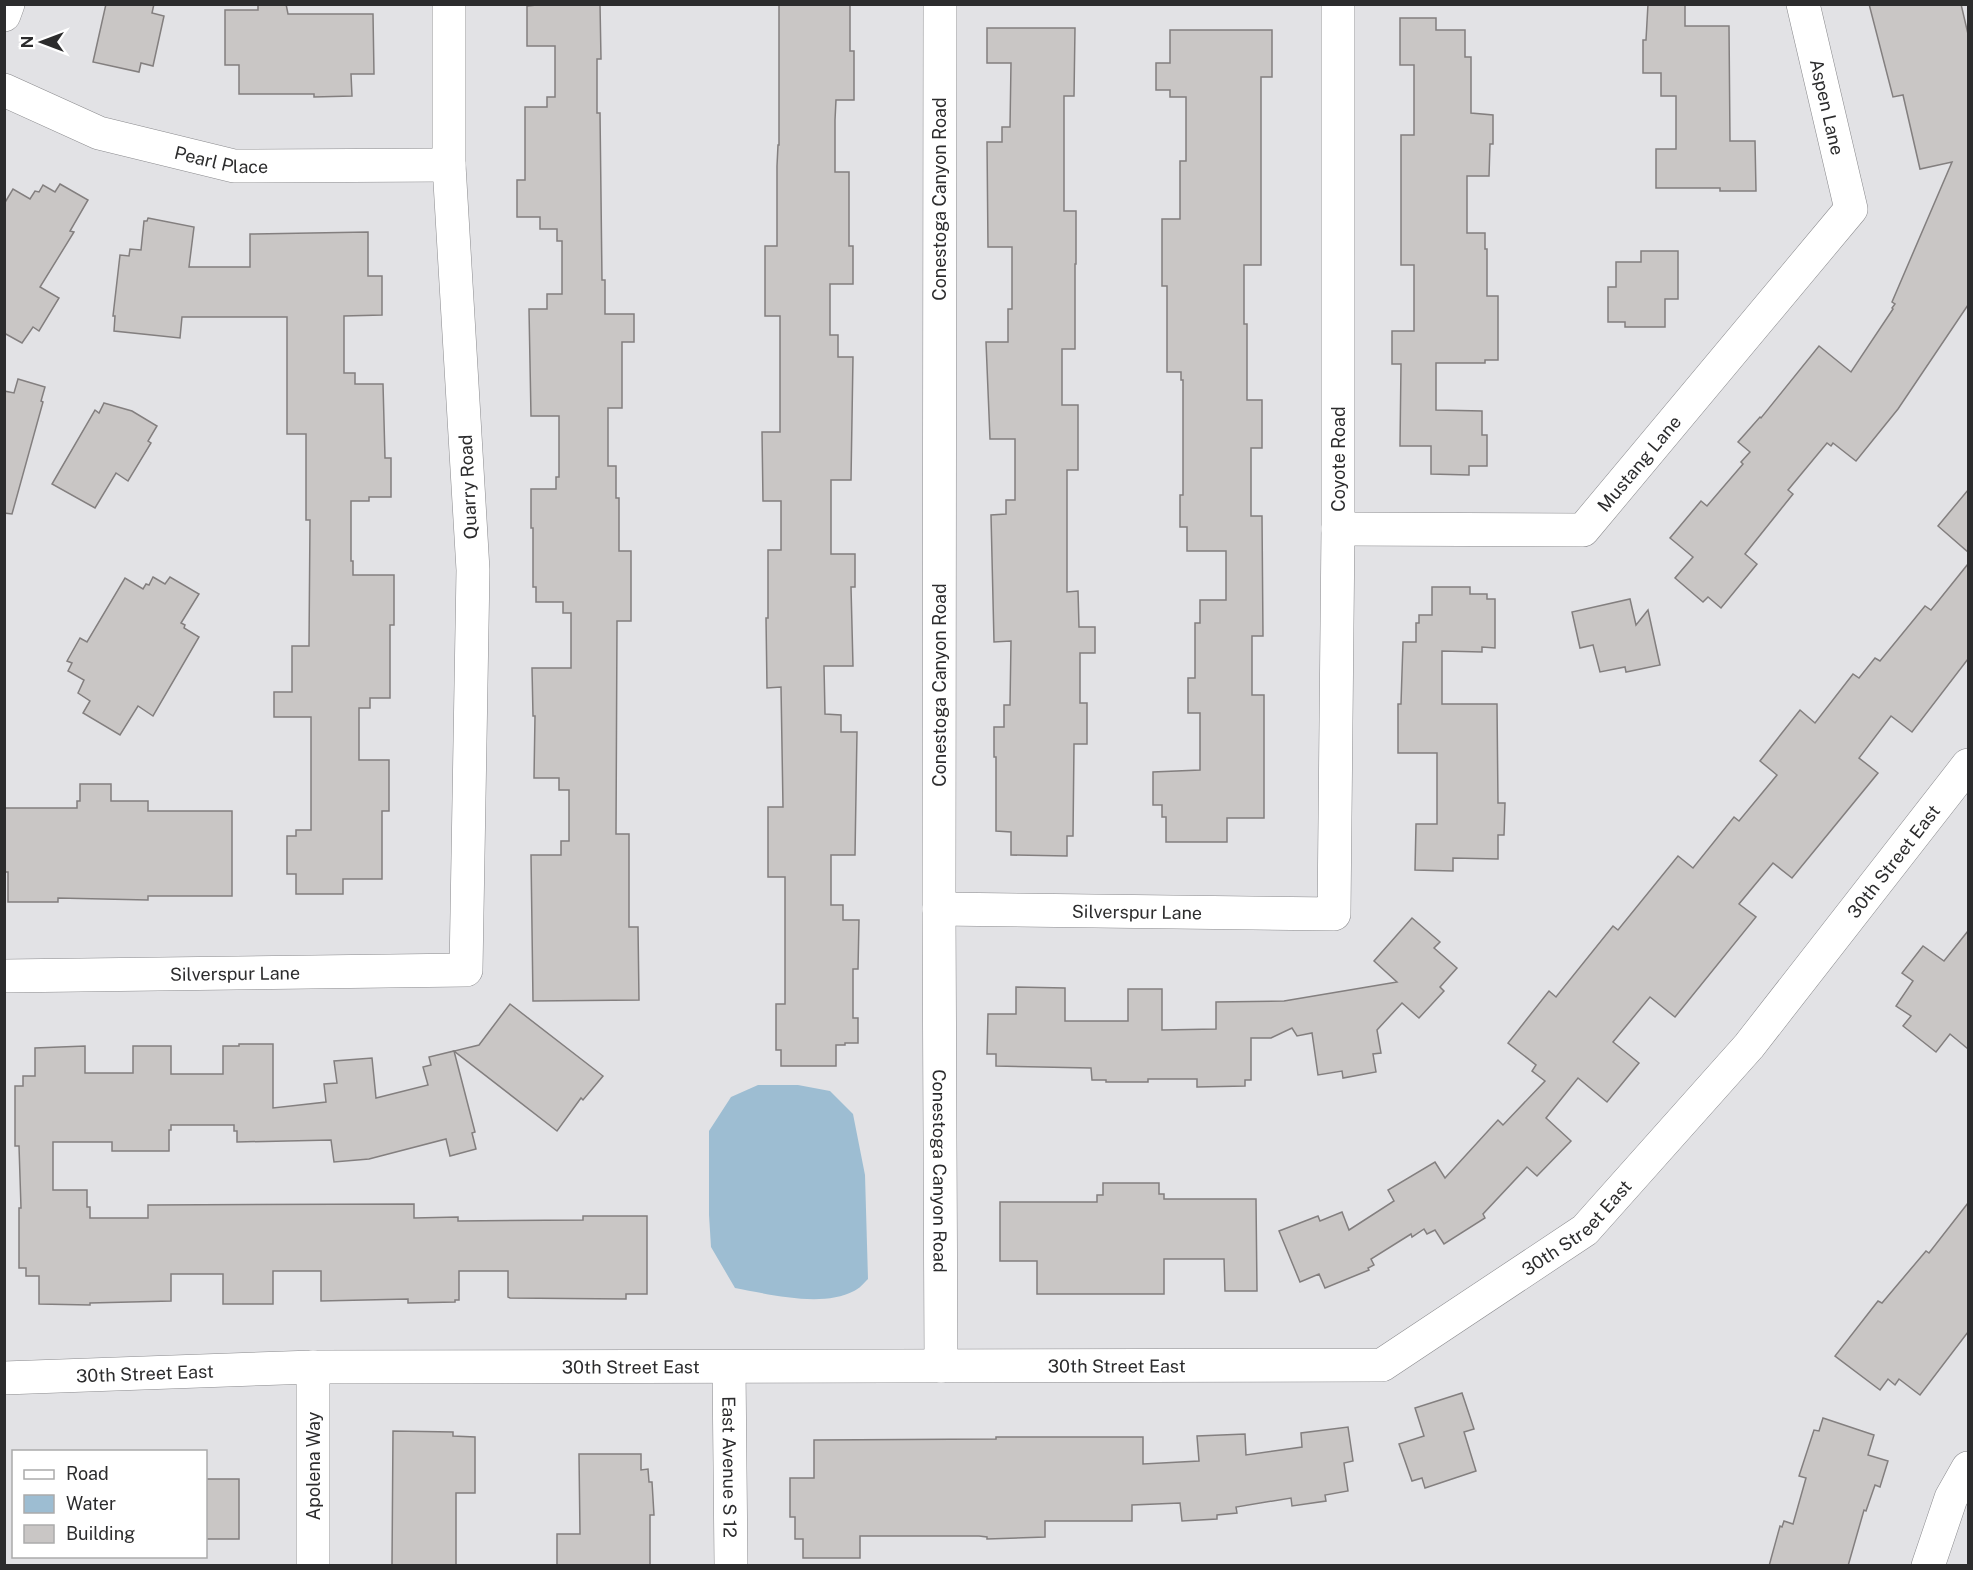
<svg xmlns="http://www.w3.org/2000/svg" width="1973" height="1570" viewBox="0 0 1973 1570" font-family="'Public Sans',sans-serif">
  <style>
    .water { fill: #9dbdd2 }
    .building { fill: #c9c6c5; stroke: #837f7f; stroke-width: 1.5 }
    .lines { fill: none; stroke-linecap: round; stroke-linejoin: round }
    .street-casing { stroke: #8a8a8d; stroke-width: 34 }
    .street { stroke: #fff; stroke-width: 33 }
    .labels { text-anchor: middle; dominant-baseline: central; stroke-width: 4.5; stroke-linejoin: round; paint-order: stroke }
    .street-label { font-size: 18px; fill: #2c2c2d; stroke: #fff }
  </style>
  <rect width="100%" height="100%" fill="#e2e2e5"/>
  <path class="water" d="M758,1085H798L830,1091L853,1114L865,1175L868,1279C864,1283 859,1289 854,1291C822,1308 768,1294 735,1288L711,1247L709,1215V1131L731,1097Z"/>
  <g class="building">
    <polygon points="106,4 154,4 152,13 164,16 153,66 141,63 139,72 93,62"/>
    <polygon points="258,4 286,4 288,14 373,14 374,74 351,74 352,96 314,97 314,94 239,94 239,65 225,65 225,10 258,10"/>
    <polygon points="547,4 600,4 601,59 597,59 597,113 600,113 602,280 605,280 605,314 634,314 634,342 622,342 622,408 608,408 608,466 616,466 616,498 619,498 619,551 631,551 631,621 617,621 616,834 629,834 629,927 638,927 639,1000 533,1001 531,855 561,855 561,841 569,841 569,790 559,790 559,778 534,778 535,716 533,716 532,668 571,668 571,613 563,613 563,602 536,602 536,587 533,587 533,528 531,528 531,489 556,489 556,477 559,477 559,416 531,416 529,309 547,309 547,294 562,294 562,241 557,241 557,229 540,229 540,217 517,217 517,180 525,180 525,107 547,107 547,97 555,97 555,46 527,46 527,6"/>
    <polygon points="779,4 850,4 850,51 854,51 854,100 836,100 835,120 835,172 849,172 849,246 853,246 853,284 830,284 830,335 838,335 838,357 853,357 851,480 831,480 831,554 855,554 855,587 851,587 853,666 824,666 825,714 841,715 841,732 857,732 855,855 831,855 831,905 843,905 843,920 859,920 858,969 853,969 853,1018 858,1018 858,1043 845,1043 845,1045 836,1045 836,1066 781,1066 781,1050 776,1050 776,1004 785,1004 785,877 768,877 768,807 783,807 781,687 767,688 766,618 768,618 768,550 781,550 781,501 763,501 762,432 780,432 780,316 765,316 765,246 777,246 777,166 778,145 779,145"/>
    <polygon points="1648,4 1685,4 1685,26 1729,26 1730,141 1755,141 1756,191 1720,191 1720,188 1656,188 1656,149 1676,149 1676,96 1661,96 1661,73 1643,73 1643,40 1646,40"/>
    <polygon points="1869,4 1961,4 1968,34 1968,305 1898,409 1856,461 1833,443 1831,446 1827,443 1788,490 1793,494 1745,554 1757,564 1721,608 1708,597 1703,602 1675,578 1693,557 1670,538 1701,501 1707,506 1743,464 1741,462 1750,452 1738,442 1760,417 1761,418 1819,346 1851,372 1893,309 1892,308 1895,304 1892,302 1952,162 1920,169 1903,95 1893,97"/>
    <polygon points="1400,18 1436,18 1436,30 1465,30 1465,57 1471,57 1471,113 1493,115 1493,144 1490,144 1489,176 1467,176 1467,233 1485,233 1485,249 1487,249 1487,296 1498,296 1498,360 1485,360 1485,363 1436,363 1436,410 1482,411 1482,435 1487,435 1487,466 1469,466 1469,475 1431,474 1431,446 1400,446 1401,364 1392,364 1392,331 1414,331 1414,265 1401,265 1401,135 1414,135 1414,65 1400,65"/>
    <polygon points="987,28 1075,28 1074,96 1064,96 1064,211 1076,211 1076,264 1075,264 1075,349 1062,349 1062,405 1078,405 1078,470 1067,470 1067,592 1078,591 1079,627 1095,627 1095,653 1080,653 1080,703 1087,703 1087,744 1074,744 1073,836 1067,836 1067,856 1011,855 1011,832 996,831 996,757 994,757 994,727 1004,727 1004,705 1010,705 1011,641 994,642 991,515 1006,514 1006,500 1015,500 1015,439 990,439 986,342 1008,342 1008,309 1012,309 1012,247 988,247 987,142 1002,142 1002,127 1010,127 1011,63 987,63"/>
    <polygon points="1170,30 1272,30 1272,77 1261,77 1261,265 1244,265 1244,324 1247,324 1247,400 1262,400 1262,448 1251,448 1251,516 1262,516 1263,636 1252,636 1252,695 1264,695 1264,818 1227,818 1227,842 1166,842 1166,817 1162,817 1162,805 1153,805 1153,772 1200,770 1200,713 1188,713 1188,678 1195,678 1195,623 1200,623 1200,600 1226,600 1226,551 1187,551 1187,527 1180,527 1180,495 1183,495 1183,380 1181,380 1181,372 1167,372 1167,286 1162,286 1162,219 1180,219 1180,161 1186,161 1186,97 1170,97 1170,90 1156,90 1156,63 1170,63"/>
    <polygon points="60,184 88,200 70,231 74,232 40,287 59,298 39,331 33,327 22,343 4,333 4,204 13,189 30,199 35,191 39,192 43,185 55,192"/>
    <polygon points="148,218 194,227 189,267 250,267 250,234 368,232 368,276 382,276 382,315 344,316 344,373 355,373 355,384 383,384 385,458 391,458 391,497 369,497 369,501 351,501 351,561 353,561 353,575 394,575 394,625 390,625 390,698 370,698 370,708 359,708 359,760 389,760 389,811 382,811 382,879 343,879 343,894 296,894 296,874 287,874 287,836 296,836 296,830 311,830 311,717 274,717 274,692 292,692 292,646 309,646 310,520 306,520 306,434 287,434 287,317 182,317 180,338 114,331 115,316 113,316 120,255 129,256 130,249 141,250 144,221 147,221"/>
    <polygon points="1641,251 1678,251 1678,299 1665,299 1665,327 1625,327 1625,322 1608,322 1608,287 1616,287 1616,262 1641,262"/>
    <polygon points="18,379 45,387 41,401 43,402 12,514 4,513 4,391 14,393"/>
    <polygon points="104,403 132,411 157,426 148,441 151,443 128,481 116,473 95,508 52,484 95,410 99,413"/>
    <polygon points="1968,490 1968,552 1938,526"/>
    <polygon points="1968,564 1968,659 1912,732 1891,716 1859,758 1878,773 1792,878 1773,863 1739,904 1756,917 1675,1017 1650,997 1613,1042 1639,1063 1607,1102 1578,1078 1546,1118 1571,1141 1537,1176 1527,1167 1483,1214 1485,1218 1444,1244 1435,1230 1427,1234 1424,1229 1412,1237 1411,1234 1371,1259 1374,1265 1368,1268 1369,1270 1325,1288 1319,1274 1300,1282 1279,1231 1318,1216 1320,1221 1342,1212 1349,1230 1394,1201 1388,1190 1435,1162 1445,1178 1498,1120 1503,1125 1545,1081 1532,1071 1536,1065 1508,1043 1549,991 1556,997 1613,926 1618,930 1678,856 1693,868 1734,817 1739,821 1777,775 1760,761 1800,710 1815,723 1853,674 1859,678 1875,658 1880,661 1925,606 1931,610"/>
    <polygon points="153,577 165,584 170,577 199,594 181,623 185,625 184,628 199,637 153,716 138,706 120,735 83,713 90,701 78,693 84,680 68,671 72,663 67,661 80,638 87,642 125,578 143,589 146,584 149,585"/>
    <polygon points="1432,587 1470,587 1470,594 1487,594 1487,599 1495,599 1495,648 1482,647 1482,652 1442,651 1442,704 1497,704 1498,803 1505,803 1504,835 1498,835 1498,859 1453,858 1453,871 1415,870 1416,824 1437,824 1437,753 1398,753 1398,704 1401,704 1403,642 1416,642 1416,623 1419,623 1419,615 1432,615"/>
    <polygon points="1630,599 1636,625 1648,610 1660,665 1626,672 1625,667 1600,672 1593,645 1580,648 1572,612"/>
    <polygon points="80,784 111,784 111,801 148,801 148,811 232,811 232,896 148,896 148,900 58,898 58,902 8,902 8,872 4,872 4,808 77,808 77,801 80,801"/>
    <polygon points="1412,918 1440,942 1434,948 1457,968 1440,987 1444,991 1419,1018 1402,1003 1377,1030 1381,1053 1373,1054 1376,1072 1343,1078 1342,1071 1318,1075 1312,1033 1297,1036 1292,1028 1271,1038 1251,1038 1251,1080 1245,1080 1245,1086 1197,1087 1197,1079 1148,1079 1148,1082 1106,1082 1106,1080 1092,1080 1091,1068 996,1066 996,1054 987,1054 988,1014 1016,1014 1016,987 1065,988 1065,1021 1128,1021 1128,989 1162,989 1162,1030 1216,1029 1216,1002 1284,1001 1397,982 1374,961"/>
    <polygon points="1968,931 1968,1049 1950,1034 1936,1052 1903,1026 1911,1016 1896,1006 1913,981 1902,973 1923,946 1944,961"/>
    <polygon points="510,1004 603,1076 583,1100 581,1098 557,1131 454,1051 479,1045"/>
    <polygon points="239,1044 273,1044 273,1108 326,1102 324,1084 337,1083 334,1061 372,1058 376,1098 428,1085 423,1067 431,1065 429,1057 454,1051 475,1132 472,1133 476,1149 450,1156 446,1139 369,1159 334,1162 331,1140 237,1142 237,1131 234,1131 234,1125 171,1125 171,1130 169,1130 169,1151 112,1151 112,1142 53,1142 53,1190 87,1190 87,1207 90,1207 90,1218 148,1218 148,1205 414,1204 414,1218 458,1217 458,1221 583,1220 583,1216 647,1216 647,1294 626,1294 626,1299 510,1298 508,1297 508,1271 459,1271 459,1300 455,1300 455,1302 408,1303 408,1299 321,1301 321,1271 273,1271 273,1304 223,1304 223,1274 171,1274 171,1301 90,1303 90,1305 39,1304 39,1276 26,1276 26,1268 19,1268 19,1208 21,1208 19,1146 15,1146 15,1086 23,1086 23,1076 35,1076 35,1048 85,1046 85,1073 133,1073 133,1046 171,1046 171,1074 223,1074 223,1046 239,1046"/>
    <polygon points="1103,1183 1159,1183 1159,1194 1164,1194 1164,1199 1256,1199 1257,1291 1225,1291 1224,1259 1164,1259 1164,1294 1037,1294 1037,1261 1000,1261 1000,1202 1097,1202 1097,1195 1103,1195"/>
    <polygon points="1968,1203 1968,1332 1920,1395 1899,1379 1895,1385 1888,1379 1880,1390 1835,1356 1878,1301 1882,1303 1926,1251 1929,1253"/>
    <polygon points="1462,1393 1474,1429 1464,1432 1476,1471 1425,1488 1422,1478 1412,1481 1399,1444 1424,1436 1415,1408"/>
    <polygon points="1823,1418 1874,1435 1868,1455 1888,1461 1880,1487 1875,1485 1866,1511 1864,1510 1848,1566 1769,1566 1780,1526 1782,1527 1784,1521 1793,1524 1806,1478 1799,1476 1814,1430 1819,1431"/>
    <polygon points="1348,1427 1353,1461 1344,1463 1348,1491 1325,1495 1326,1501 1292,1506 1291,1498 1236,1507 1237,1513 1217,1515 1217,1519 1182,1521 1180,1503 1132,1505 1132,1521 1045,1521 1045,1537 987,1539 987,1537 979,1536 860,1536 860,1558 803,1558 803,1539 795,1539 795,1517 790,1517 790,1478 814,1478 814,1440 996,1439 996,1437 1143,1437 1143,1464 1199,1461 1197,1436 1245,1434 1246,1455 1302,1447 1301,1433"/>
    <polygon points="393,1431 453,1432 453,1436 475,1437 475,1493 456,1493 456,1566 392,1566"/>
    <polygon points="579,1454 641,1454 641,1470 648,1469 649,1482 652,1482 654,1515 650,1515 650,1566 557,1566 557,1534 580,1534"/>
    <rect x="206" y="1479" width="33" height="60"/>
  </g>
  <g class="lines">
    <g class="street-casing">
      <g id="street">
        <path id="s1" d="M940,4L939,909L941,1366"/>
        <polyline points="4,15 8,4"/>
        <path id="s2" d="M4,90L99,133L234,166L449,165"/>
        <path id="s3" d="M1338,529L1583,530L1851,209L1803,4"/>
        <path id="s4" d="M939,909L1334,914L1338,529V4"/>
        <path id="s5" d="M4,976L466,970L473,570L449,165V4"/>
        <polyline points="313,1367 313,1566"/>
        <path id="s6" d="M729,1368L731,1566"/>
        <path id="s7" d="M4,1378L313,1367L1382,1365L1585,1230L1749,1046L1968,765"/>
        <polyline points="1928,1566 1951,1498 1968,1468"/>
      </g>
    </g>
    <use href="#street" class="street"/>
  </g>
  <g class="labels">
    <g class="street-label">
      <text transform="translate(1827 107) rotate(77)">Aspen Lane</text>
      <text stroke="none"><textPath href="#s2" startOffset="230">Pearl Place</textPath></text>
      <text transform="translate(939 199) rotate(-90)">Conestoga Canyon Road</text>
      <text transform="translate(1338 459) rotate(-90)">Coyote Road</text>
      <text stroke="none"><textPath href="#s3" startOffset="332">Mustang Lane</textPath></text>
      <text transform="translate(468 487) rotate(-93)">Quarry Road</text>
      <text transform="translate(939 685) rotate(-90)">Conestoga Canyon Road</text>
      <text stroke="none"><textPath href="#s7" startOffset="2103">30th Street East</textPath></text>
      <text stroke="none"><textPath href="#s4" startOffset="198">Silverspur Lane</textPath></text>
      <text stroke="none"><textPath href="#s5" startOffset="231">Silverspur Lane</textPath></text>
      <text stroke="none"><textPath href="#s1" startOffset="1167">Conestoga Canyon Road</textPath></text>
      <text stroke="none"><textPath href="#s7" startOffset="1617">30th Street East</textPath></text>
      <text stroke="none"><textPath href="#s7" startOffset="1113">30th Street East</textPath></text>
      <text stroke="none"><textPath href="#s7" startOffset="627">30th Street East</textPath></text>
      <text stroke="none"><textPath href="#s7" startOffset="141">30th Street East</textPath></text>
      <text transform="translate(313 1466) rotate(-90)">Apolena Way</text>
      <text stroke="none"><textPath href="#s6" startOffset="99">East Avenue S 12</textPath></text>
    </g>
  </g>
  <rect width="1973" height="1570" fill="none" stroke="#2c2c2d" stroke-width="12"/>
  <rect x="12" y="1450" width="195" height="108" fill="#ffffff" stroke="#ababab" stroke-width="1.5"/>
  <rect x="24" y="1470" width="30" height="9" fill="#ffffff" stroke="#ababab" stroke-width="1.5"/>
  <text x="66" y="1480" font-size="18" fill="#2c2c2d">Road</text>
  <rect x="24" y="1495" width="30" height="18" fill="#9dbdd2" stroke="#ababab" stroke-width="1.5"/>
  <text x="66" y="1510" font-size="18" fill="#2c2c2d">Water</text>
  <rect x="24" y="1525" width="30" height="18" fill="#c9c6c5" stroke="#ababab" stroke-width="1.5"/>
  <text x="66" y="1540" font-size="18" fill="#2c2c2d">Building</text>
  <g transform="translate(42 42) rotate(270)" stroke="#ffffff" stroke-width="4.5" paint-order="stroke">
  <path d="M0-4.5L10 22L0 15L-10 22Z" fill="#2c2c2d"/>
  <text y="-9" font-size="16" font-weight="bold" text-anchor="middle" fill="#2c2c2d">N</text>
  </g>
</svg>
